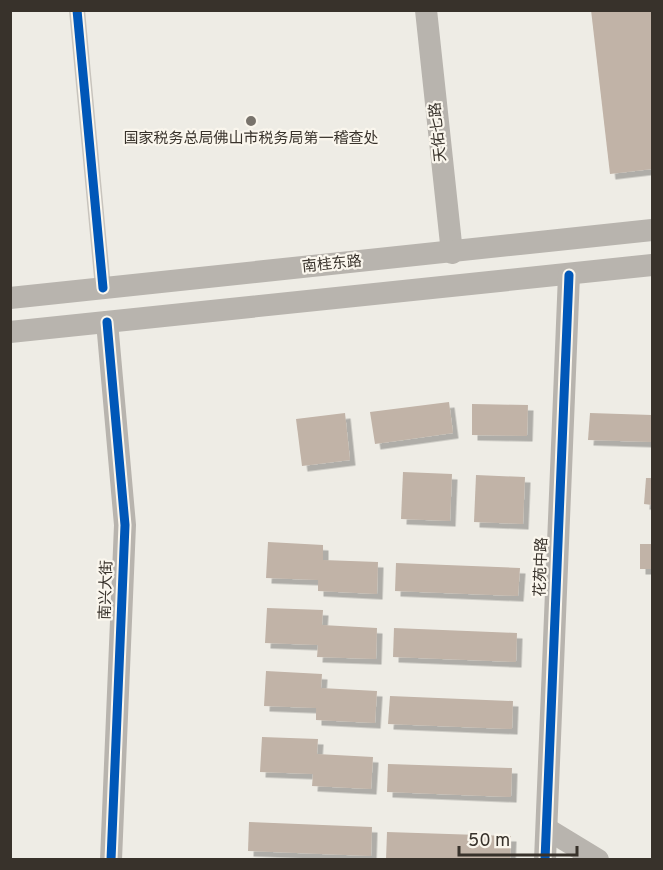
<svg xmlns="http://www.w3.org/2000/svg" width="663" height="870" viewBox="0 0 663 870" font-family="Overpass,'Noto Sans SC',sans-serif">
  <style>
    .building { fill: #c1b3a7; filter: url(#shadow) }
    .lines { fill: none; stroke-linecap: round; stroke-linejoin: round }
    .street { stroke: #c8c4bd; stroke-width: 16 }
    .secondary { stroke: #b8b4ae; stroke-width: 22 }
    .cycleway-casing { stroke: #faf6ed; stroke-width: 13 }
    .cycleway { stroke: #0057b8; stroke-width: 9 }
    .poi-dot { fill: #78736c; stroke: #faf6ed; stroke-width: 2 }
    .labels { text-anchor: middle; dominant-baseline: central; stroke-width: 4.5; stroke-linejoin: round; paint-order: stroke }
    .street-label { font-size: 15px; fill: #38322b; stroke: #faf6ed }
    .poi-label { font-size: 15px; fill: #38322b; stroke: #faf6ed }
  </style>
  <defs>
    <filter id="shadow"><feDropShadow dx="5.5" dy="5.5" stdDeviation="0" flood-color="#0004"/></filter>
  </defs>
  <rect width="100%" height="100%" fill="#eeece5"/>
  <g class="building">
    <polygon points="591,10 652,10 652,169 610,174"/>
    <polygon points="449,402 453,433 375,444 370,412"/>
    <polygon points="472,404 528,405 527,436 472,435"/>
    <polygon points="345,413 350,460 302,466 296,419"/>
    <polygon points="590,413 652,415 652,442 588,440"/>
    <polygon points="403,472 452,474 450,521 401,519"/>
    <polygon points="476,475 525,477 523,524 474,522"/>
    <polygon points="646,478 652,478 652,505 644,504"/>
    <polygon points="268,542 323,545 323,560 378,562 377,594 318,591 318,580 266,578"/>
    <rect x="640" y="544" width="12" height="25"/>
    <polygon points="396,563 520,568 518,596 395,591"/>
    <polygon points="267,608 323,610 322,625 377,628 376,659 317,657 318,645 265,643"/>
    <polygon points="394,628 517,633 516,662 393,657"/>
    <polygon points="266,671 322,674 321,688 377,691 375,723 316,720 316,708 264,706"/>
    <polygon points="390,696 513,701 512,729 388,724"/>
    <polygon points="262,737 318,739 317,754 373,757 371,789 312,786 313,774 260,772"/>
    <polygon points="388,764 512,768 511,797 387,792"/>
    <polygon points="249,822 372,827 371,856 248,851"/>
    <polygon points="387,832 511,836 510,860 386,860"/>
  </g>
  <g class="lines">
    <polyline class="street" points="77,10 103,288"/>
    <g class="secondary">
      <polyline points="426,10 452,253"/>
      <polyline points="10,298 652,230"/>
      <polyline points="107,322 125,525 111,860"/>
      <polyline points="10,332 652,265"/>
      <polyline points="547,829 598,860"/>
      <polyline points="545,860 569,275"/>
    </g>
    <g class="cycleway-casing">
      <g id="cycleway">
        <polyline points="77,10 103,288"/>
        <polyline points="107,322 125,525 111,860"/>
        <polyline points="545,860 569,275"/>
      </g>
    </g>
    <use href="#cycleway" class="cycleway"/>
  </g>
  <circle class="poi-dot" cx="251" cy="121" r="6"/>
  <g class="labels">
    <g class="street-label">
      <text transform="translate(439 132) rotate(-96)">天佑七路</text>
      <text transform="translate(332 265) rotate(-6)">南桂东路</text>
      <text transform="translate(542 567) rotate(-88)">花苑中路</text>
      <text transform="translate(107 590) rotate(-88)">南兴大街</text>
    </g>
    <g class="poi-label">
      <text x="251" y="139">国家税务总局佛山市税务局第一稽查处</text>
    </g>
  </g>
  <rect width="663" height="870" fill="none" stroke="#38322b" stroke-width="24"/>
  <path d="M459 846v9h118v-9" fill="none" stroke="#38322b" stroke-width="3"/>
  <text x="468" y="846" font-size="18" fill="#38322b" stroke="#faf6ed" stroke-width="4.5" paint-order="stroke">50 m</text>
</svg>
